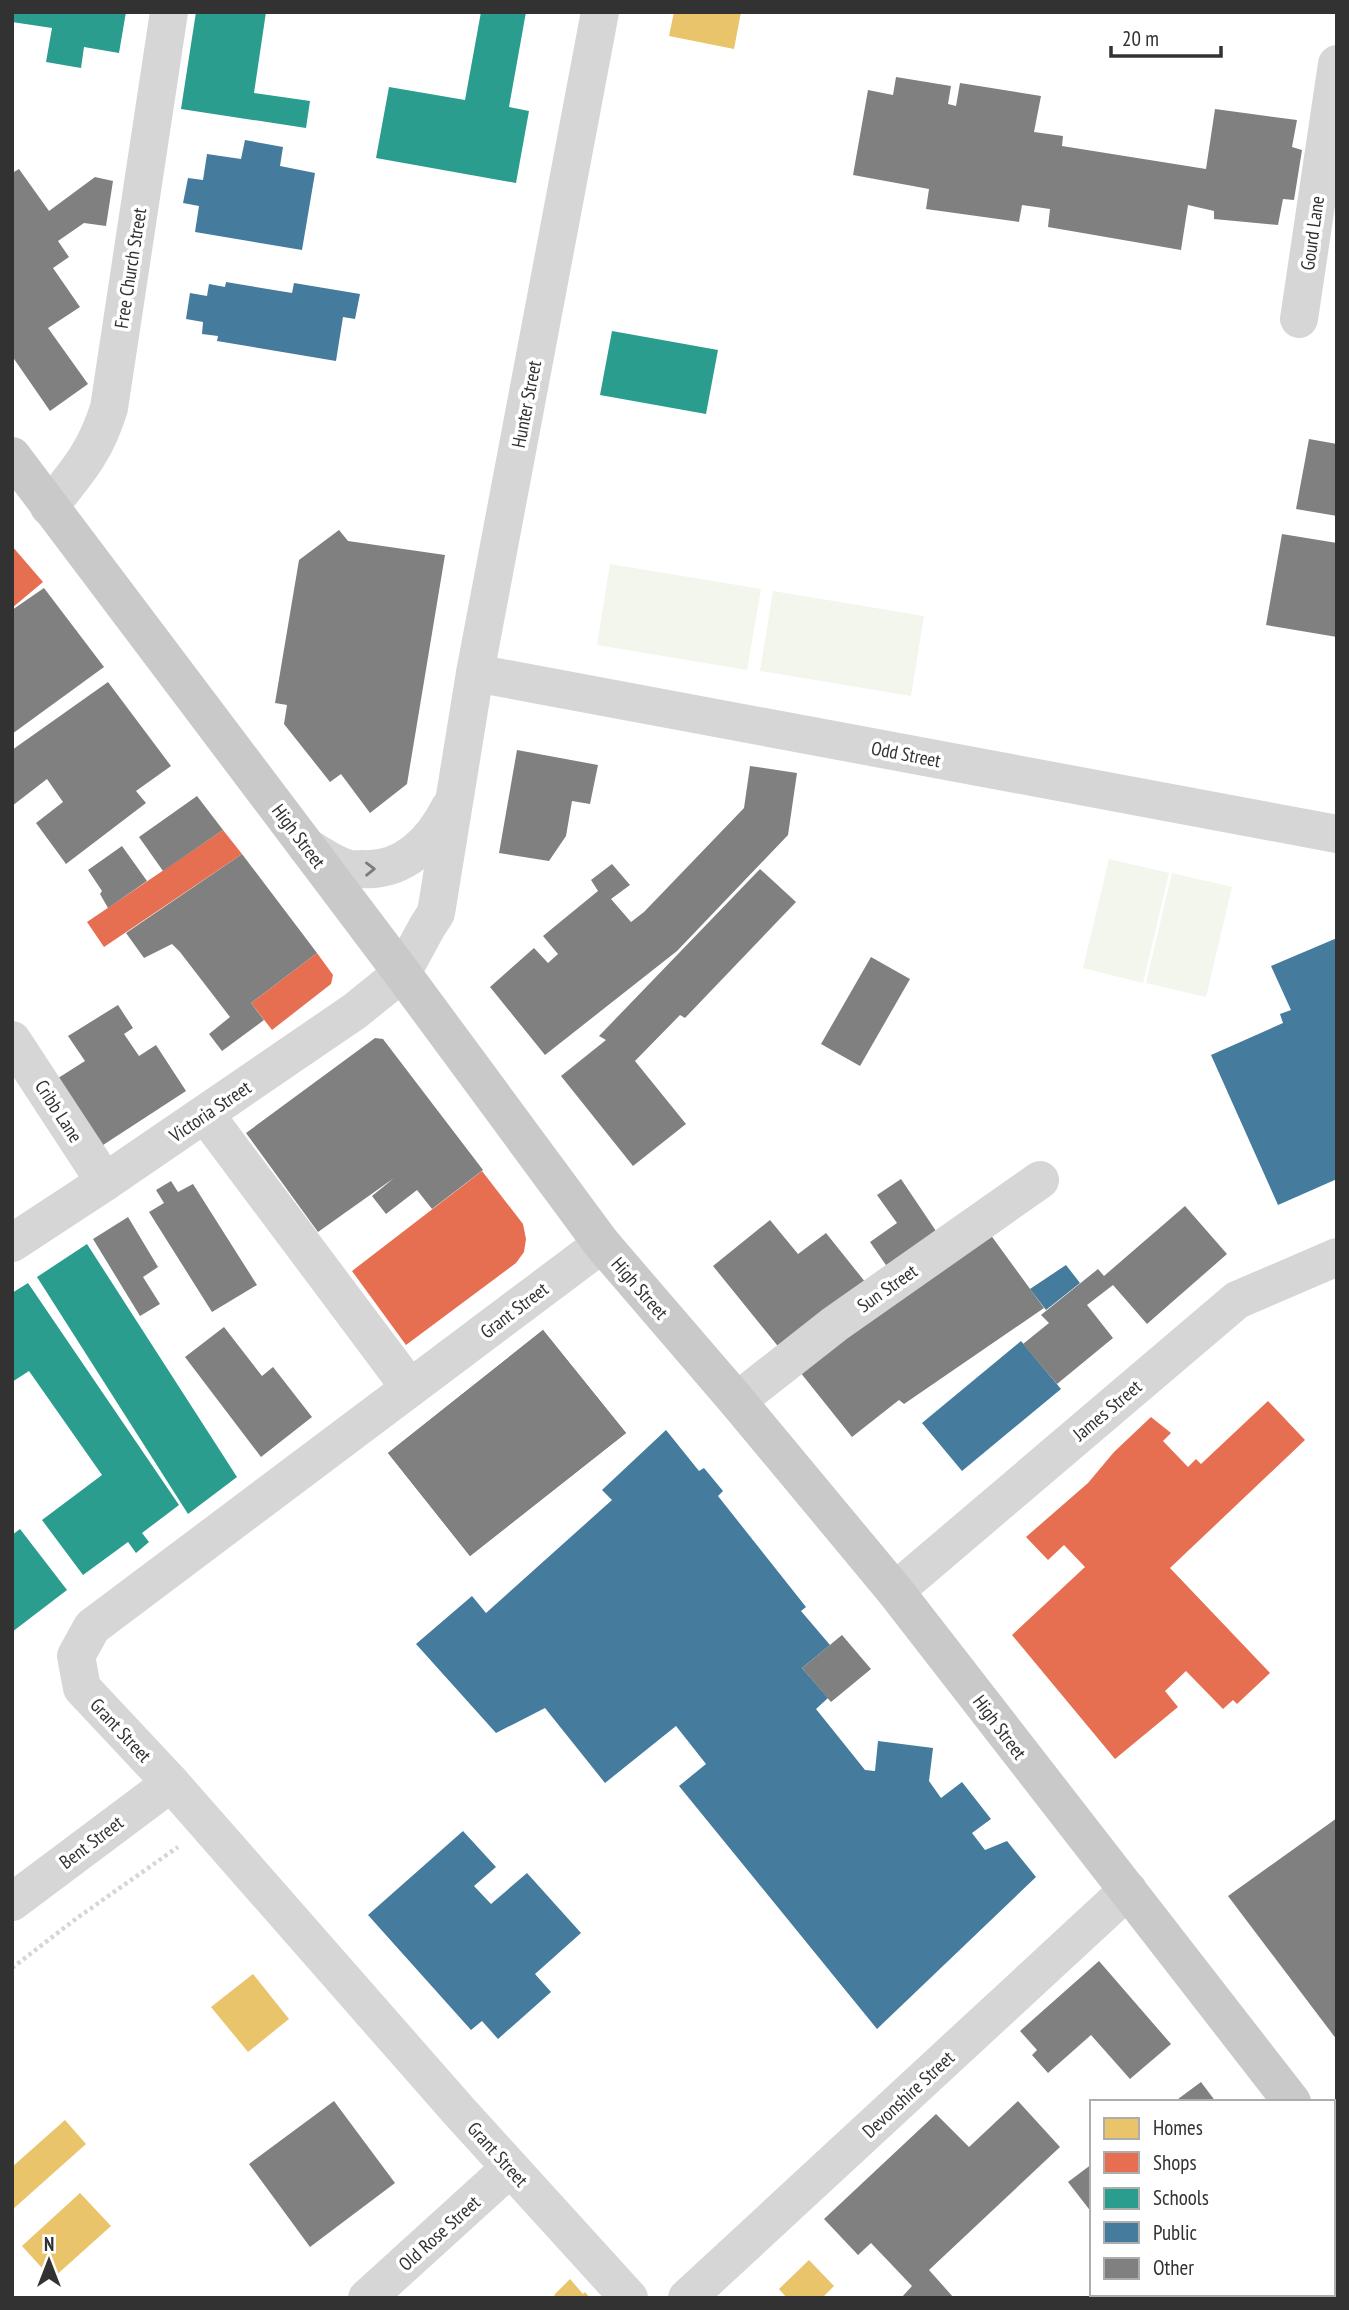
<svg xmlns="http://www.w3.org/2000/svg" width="1349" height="2310" viewBox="0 0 1349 2310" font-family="'PT Sans Narrow',sans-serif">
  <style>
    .green { fill: #f2f6ed }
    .homes { fill: #e9c46a }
    .shops { fill: #e76f51 }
    .schools { fill: #2a9d8f }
    .public { fill: #457b9d }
    .building { fill: #808080 }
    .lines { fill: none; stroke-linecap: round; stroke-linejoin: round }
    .path { stroke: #d6d6d6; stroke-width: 4.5; stroke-dasharray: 3.5 3.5; stroke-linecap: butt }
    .minor { stroke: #d6d6d6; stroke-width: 38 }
    .major { stroke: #c9c9c9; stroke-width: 38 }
    .oneway { stroke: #7c7c7c }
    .labels { text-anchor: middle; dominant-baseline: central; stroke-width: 7; stroke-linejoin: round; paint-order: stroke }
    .street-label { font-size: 19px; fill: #323232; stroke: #fff }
  </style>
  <rect width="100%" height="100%" fill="#fff"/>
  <g class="green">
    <polygon points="610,564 761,589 747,670 597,645"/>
    <polygon points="773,591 924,616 911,696 760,671"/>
    <polygon points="1109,859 1169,873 1143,983 1083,968"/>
    <polygon points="1172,873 1232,887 1206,997 1146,983"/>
  </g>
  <g class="homes">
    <polygon points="674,12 741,12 734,49 669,36"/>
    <polygon points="253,1974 289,2019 248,2052 211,2007"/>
    <polygon points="65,2120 86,2144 12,2210 12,2167"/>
    <polygon points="80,2193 111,2226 52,2279 22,2246"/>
    <polygon points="809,2260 834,2286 822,2298 787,2298 779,2289"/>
    <polygon points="570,2279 583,2294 585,2292 590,2298 557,2298 554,2295"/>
  </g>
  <g class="shops">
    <polygon points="12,546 43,582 12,608"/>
    <polygon points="223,830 242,854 104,947 87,922"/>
    <polygon points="317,953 333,975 331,984 272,1030 251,1003"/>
    <polygon points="482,1171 523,1224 526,1239 524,1252 516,1263 406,1345 352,1271"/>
    <polygon points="1268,1401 1305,1440 1170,1568 1270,1673 1237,1704 1233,1700 1223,1709 1186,1671 1165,1691 1178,1707 1115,1759 1012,1635 1085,1567 1064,1545 1048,1560 1026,1537 1088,1483 1114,1452 1151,1417 1171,1433 1163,1441 1188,1467 1196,1459 1201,1464"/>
    <polygon points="1333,2281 1337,2287 1337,2298 1274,2296 1333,2294"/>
  </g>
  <g class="schools">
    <polygon points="12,12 126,12 119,53 84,47 81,68 46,62 52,28 12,22"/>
    <polygon points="196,12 266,12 254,93 310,101 306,128 181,109"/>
    <polygon points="481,12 526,12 509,107 529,111 516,183 376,158 389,87 465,100"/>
    <polygon points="612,331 718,350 706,414 600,395"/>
    <polygon points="87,1244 237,1477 188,1514 37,1277"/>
    <polygon points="28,1283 179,1505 142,1533 149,1542 136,1553 128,1542 83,1575 42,1520 102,1475 29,1371 12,1382 12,1293"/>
    <polygon points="20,1529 67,1590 12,1632 12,1535"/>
  </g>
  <g class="public">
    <polygon points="245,140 283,147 280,166 315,173 302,250 195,232 199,206 183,203 188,178 203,180 207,154 241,159"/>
    <polygon points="226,282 292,293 294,283 360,294 355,319 343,317 336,361 217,341 218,336 202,334 203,322 186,319 190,293 207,296 209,284 225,287"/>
    <polygon points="1337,938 1337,1179 1278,1205 1211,1055 1283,1023 1280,1014 1291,1010 1271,966"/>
    <polygon points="1066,1265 1080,1283 1046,1310 1030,1289"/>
    <polygon points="543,1330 626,1433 470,1556 388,1453"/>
    <polygon points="1021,1341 1061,1389 962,1471 922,1423"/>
    <polygon points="666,1430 699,1471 704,1468 723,1491 718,1496 806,1607 801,1611 830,1645 802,1668 828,1698 816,1709 865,1770 875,1771 878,1741 933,1748 929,1781 941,1798 962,1782 991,1819 972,1833 985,1850 1007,1841 1036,1877 877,2029 679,1786 706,1764 676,1726 605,1783 545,1708 496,1733 416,1644 472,1596 486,1613 612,1500 602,1490"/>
    <polygon points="463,1831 496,1867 474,1886 491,1904 527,1873 581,1933 535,1974 551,1992 498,2039 482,2021 471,2030 368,1915"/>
  </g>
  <g class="building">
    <polygon points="896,77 951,86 948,104 956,106 960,83 1041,96 1034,132 1063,136 1062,146 1206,169 1215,109 1297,120 1292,147 1302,150 1294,200 1283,199 1278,225 1214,219 1214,211 1188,205 1181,250 1048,227 1050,209 1022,205 1019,222 926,209 929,189 853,175 868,90 893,95"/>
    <polygon points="19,169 49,211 95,177 113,181 106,226 84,223 58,241 69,257 53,268 80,307 48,328 88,384 50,411 12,356 12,173"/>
    <polygon points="1309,439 1337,444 1337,516 1296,509"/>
    <polygon points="339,530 348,541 445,555 407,784 370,813 341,774 330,782 284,724 287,705 275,703 299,560"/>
    <polygon points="1282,534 1337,543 1337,637 1266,625"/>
    <polygon points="44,588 104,667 12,734 12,610"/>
    <polygon points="108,682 171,766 136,791 146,803 66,864 36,823 63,802 47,779 12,806 12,750"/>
    <polygon points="517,750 598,765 590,804 572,801 566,836 549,861 499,853"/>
    <polygon points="750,766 797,773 788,835 677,951 545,1055 490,987 534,948 548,963 558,954 543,936 598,891 591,880 612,864 630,885 611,899 631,922 644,912 744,808"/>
    <polygon points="197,796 223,830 163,871 139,837"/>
    <polygon points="122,846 147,881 108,908 100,894 102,891 88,870"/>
    <polygon points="242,854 317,953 251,1003 264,1020 222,1051 209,1034 230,1017 180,952 172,944 144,958 126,933"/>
    <polygon points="760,869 796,902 685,1018 680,1015 635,1061 686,1124 633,1166 561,1076 606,1040 599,1036"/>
    <polygon points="871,957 910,979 860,1066 821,1044"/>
    <polygon points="118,1005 133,1028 124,1034 139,1056 156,1045 186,1091 100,1147 55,1080 85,1061 68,1036"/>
    <polygon points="375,1038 383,1039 483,1170 432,1209 417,1190 386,1214 372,1196 394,1178 318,1232 246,1133"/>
    <polygon points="901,1179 938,1234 888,1268 870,1242 897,1223 877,1195"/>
    <polygon points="171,1181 178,1192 193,1184 257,1285 212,1312 149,1212 164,1203 156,1190"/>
    <polygon points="1185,1206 1227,1254 1147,1324 1113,1285 1087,1305 1113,1338 1057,1384 1023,1344 1049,1323 1041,1315 1098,1269 1104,1276"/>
    <polygon points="128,1217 158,1267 143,1277 160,1304 140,1316 93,1239"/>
    <polygon points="770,1220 798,1254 826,1233 866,1283 781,1350 713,1266"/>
    <polygon points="990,1234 1044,1308 904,1404 899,1400 852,1437 800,1372"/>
    <polygon points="224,1327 262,1376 273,1367 312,1417 261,1457 185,1357"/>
    <polygon points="543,1330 626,1433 470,1556 388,1453"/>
    <polygon points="842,1635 871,1669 831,1702 802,1668"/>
    <polygon points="1337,1818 1337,2040 1228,1896"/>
    <polygon points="1099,1961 1171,2044 1130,2079 1091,2035 1048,2073 1032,2055 1037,2050 1020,2031"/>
    <polygon points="1201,2082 1216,2102 1174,2102"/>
    <polygon points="334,2101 395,2183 310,2247 249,2164"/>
    <polygon points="1018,2101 1060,2147 929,2270 954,2298 901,2298 912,2286 871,2243 858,2255 824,2219 936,2114 969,2147"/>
    <polygon points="1092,2164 1092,2213 1068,2182"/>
  </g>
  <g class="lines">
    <polyline class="path" points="12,1968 77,1918 178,1847"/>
    <g class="minor">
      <polyline points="1299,319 1337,64"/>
      <path d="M49,507C77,472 95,453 109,408L169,12"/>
      <polyline points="475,673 1337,834"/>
      <path d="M307,847C319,854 333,864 346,868C351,870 357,869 362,869C404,872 433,841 450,807"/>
      <polyline points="12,1040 105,1182"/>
      <polyline points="205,1114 410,1388"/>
      <polyline points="12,1243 105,1182 355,1011 402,973 427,927 436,913 475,673 600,12"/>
      <polyline points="602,1244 92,1627 76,1656 82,1688 171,1783 458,2110 629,2298"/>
      <polyline points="737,1401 835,1324 1040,1180"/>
      <polyline points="895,1591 1237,1300 1337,1257"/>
      <polyline points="12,1902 171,1783"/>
      <polyline points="1333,2236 1337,2234"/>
      <polyline points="367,2298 510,2168"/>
      <polyline points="687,2298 1128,1890"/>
      <polyline points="1239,2298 1244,2294"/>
    </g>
    <g class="major">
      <polyline points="12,456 402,973 602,1244 737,1401 895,1591 1292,2102"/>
      <polyline points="1333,2162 1337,2168"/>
    </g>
  </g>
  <defs><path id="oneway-chevron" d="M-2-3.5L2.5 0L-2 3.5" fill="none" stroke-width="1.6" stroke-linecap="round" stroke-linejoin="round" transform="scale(1.75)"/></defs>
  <use class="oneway" href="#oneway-chevron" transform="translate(370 869) rotate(-1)"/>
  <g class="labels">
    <g class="street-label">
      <text transform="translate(1312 233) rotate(-82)">Gourd Lane</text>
      <text transform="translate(130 268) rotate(-81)">Free Church Street</text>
      <text transform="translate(526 404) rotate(-79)">Hunter Street</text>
      <text transform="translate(906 754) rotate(11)">Odd Street</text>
      <text transform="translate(299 836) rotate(53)">High Street</text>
      <text transform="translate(59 1111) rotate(57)">Cribb Lane</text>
      <text transform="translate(210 1111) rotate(-34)">Victoria Street</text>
      <text transform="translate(640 1288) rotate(49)">High Street</text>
      <text transform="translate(887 1288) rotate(-35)">Sun Street</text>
      <text transform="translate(514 1310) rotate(-37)">Grant Street</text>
      <text transform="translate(1107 1410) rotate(-40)">James Street</text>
      <text transform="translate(1000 1727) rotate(53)">High Street</text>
      <text transform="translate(121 1730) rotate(47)">Grant Street</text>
      <text transform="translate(91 1842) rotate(-37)">Bent Street</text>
      <text transform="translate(908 2094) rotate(-43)">Devonshire Street</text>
      <text transform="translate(498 2154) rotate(48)">Grant Street</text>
      <text transform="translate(439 2233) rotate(-42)">Old Rose Street</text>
    </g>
  </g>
  <rect width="1349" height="2310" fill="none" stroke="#323232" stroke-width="28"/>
  <rect x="1090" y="2100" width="245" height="196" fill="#ffffff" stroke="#adadad" stroke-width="2"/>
  <rect x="1104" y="2118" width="35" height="21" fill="#e9c46a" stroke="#adadad" stroke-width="2"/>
  <text x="1153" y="2135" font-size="21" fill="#323232">Homes</text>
  <rect x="1104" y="2152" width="35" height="21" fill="#e76f51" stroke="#adadad" stroke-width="2"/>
  <text x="1153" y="2170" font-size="21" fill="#323232">Shops</text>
  <rect x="1104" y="2188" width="35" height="21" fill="#2a9d8f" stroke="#adadad" stroke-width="2"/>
  <text x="1153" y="2205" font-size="21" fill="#323232">Schools</text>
  <rect x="1104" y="2222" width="35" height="21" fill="#457b9d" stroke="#adadad" stroke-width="2"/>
  <text x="1153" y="2240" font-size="21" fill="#323232">Public</text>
  <rect x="1104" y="2258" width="35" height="21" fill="#808080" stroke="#adadad" stroke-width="2"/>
  <text x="1153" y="2275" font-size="21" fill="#323232">Other</text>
  <g transform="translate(49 2261)" stroke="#ffffff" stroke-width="5" paint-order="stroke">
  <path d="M0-5L12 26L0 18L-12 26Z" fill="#323232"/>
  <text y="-10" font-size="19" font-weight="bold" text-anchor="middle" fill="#323232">N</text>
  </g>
  <path d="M1111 46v10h110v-10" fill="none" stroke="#323232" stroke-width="3.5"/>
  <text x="1122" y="46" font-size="21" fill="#323232" stroke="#ffffff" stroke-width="5" paint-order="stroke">20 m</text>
</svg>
